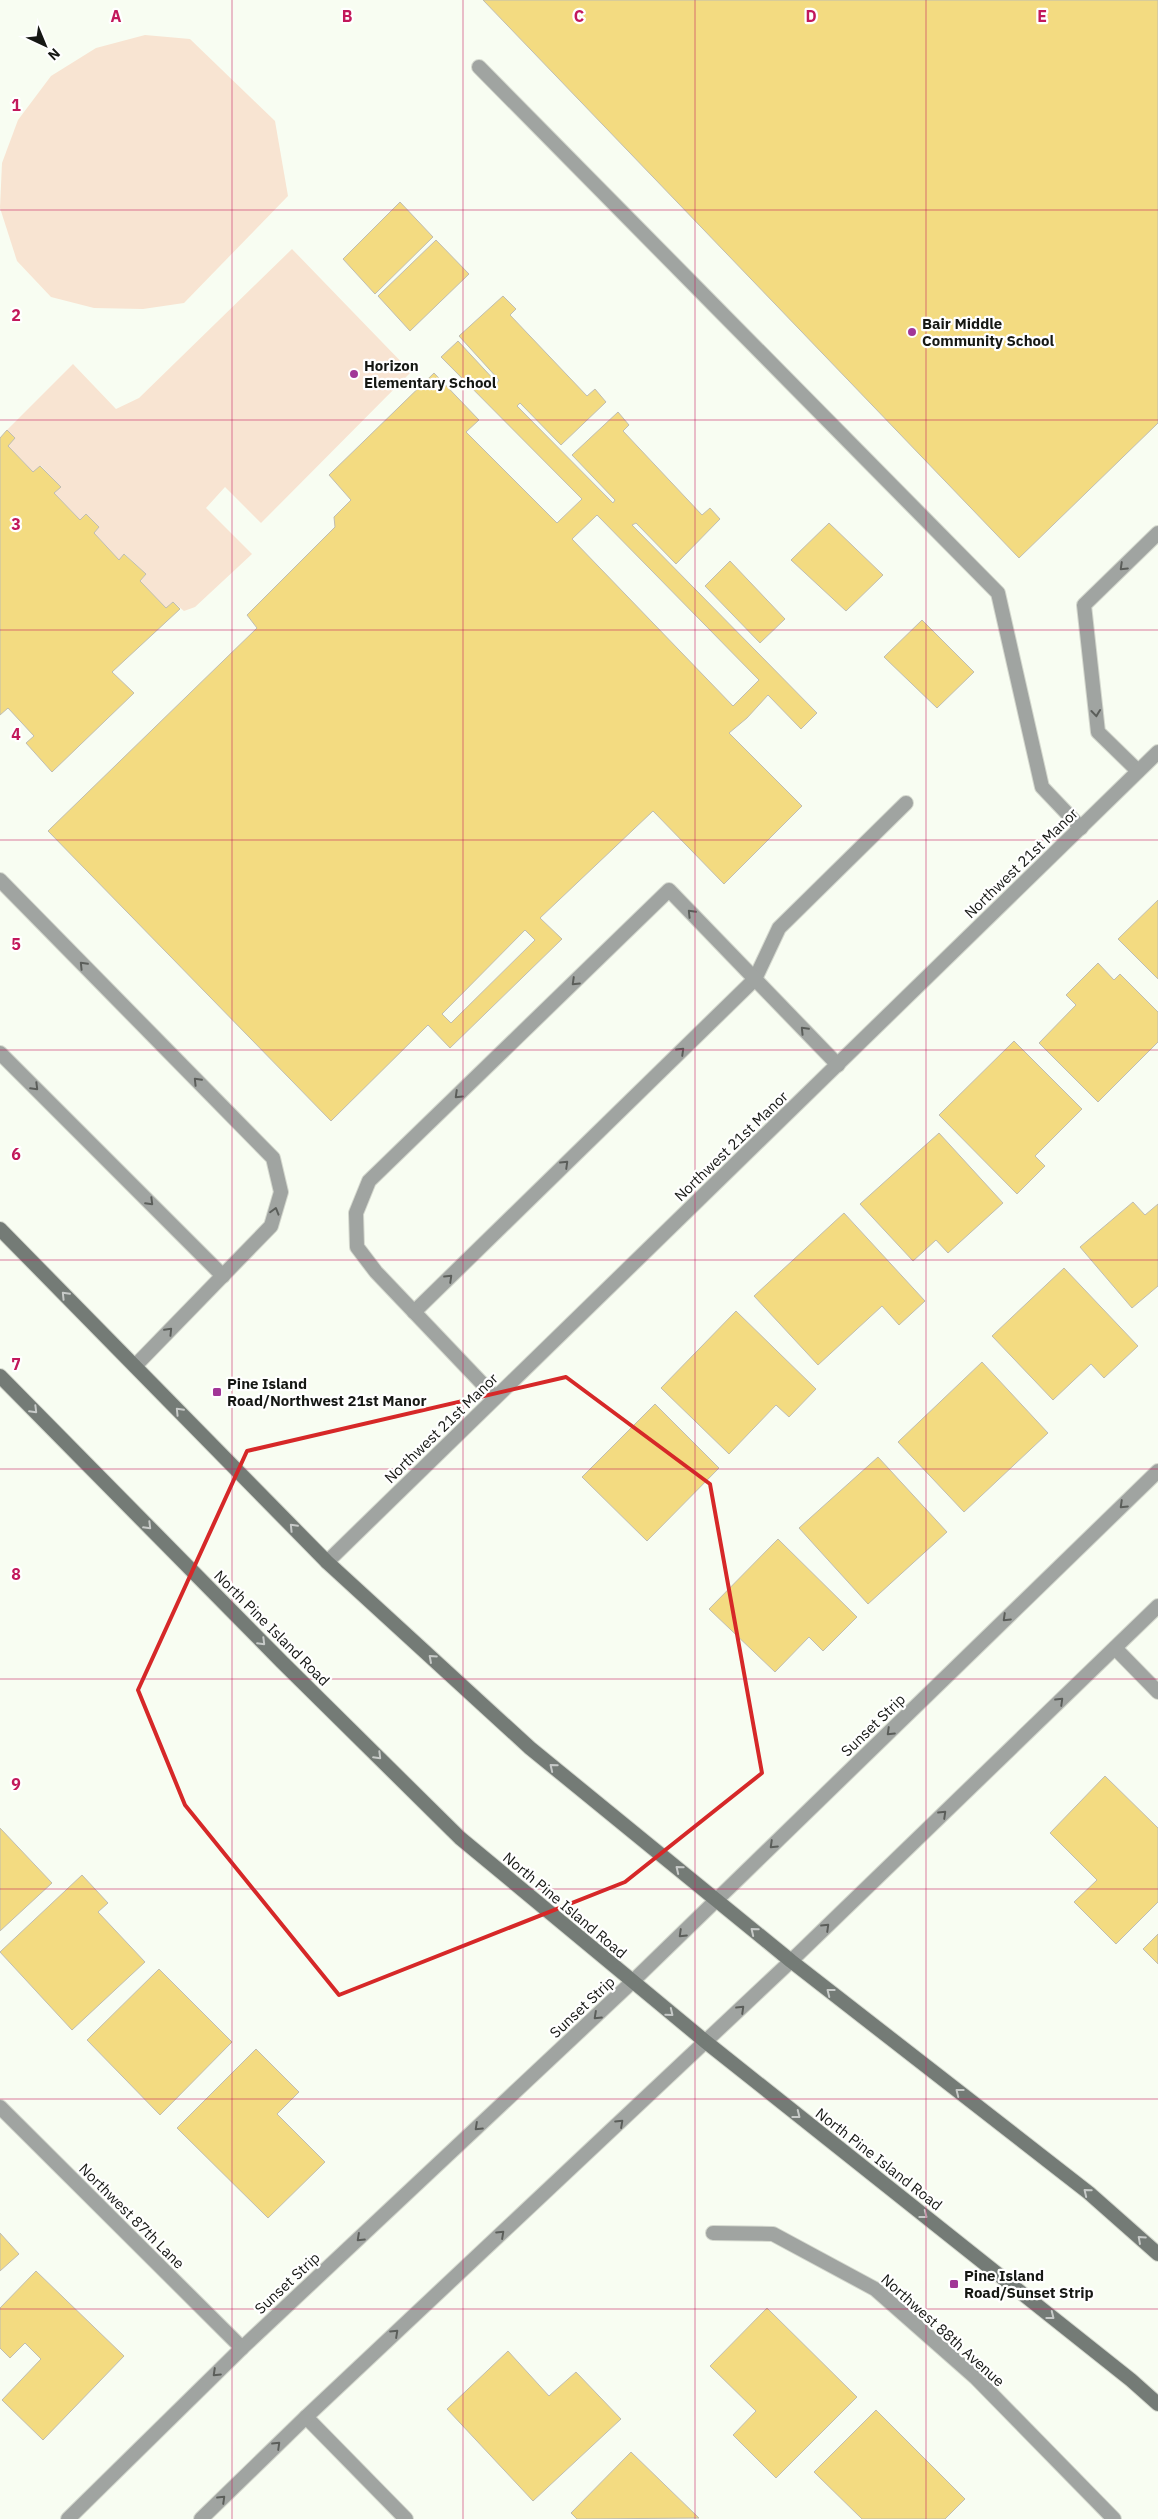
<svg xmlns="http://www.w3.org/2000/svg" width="1158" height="2519" viewBox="0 0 1158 2519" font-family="'IBM Plex Sans',sans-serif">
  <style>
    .green { fill: #f8e4d2 }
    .building { fill: #f3db81; stroke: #c0bdb1; fill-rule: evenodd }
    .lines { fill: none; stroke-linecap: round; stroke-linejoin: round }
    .service-casing { stroke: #d4d8ce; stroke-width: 16 }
    .minor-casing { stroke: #d4d8ce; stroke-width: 16 }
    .tertiary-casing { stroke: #d4d8ce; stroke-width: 16 }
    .secondary-casing { stroke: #d4d8ce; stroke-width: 16 }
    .service { stroke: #a0a4a1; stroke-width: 14 }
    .minor { stroke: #a0a4a1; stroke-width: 14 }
    .tertiary { stroke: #a0a4a1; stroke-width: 14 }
    .secondary { stroke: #747b76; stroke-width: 14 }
    .oneway { stroke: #5b5e5a }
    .oneway2 { stroke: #c7cac8 }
    .marked { fill: none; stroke: #d62828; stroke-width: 4; stroke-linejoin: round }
    .grid { fill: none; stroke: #c2185b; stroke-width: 1; stroke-opacity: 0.55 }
    .poi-dot { fill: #a13697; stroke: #fff; stroke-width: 2 }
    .labels { text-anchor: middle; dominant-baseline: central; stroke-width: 4.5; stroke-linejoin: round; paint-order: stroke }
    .poi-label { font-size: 15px; font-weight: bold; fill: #161814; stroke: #fff; text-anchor: start }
    .street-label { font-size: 15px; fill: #161814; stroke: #fff }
    .grid-label { font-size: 16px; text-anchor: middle; font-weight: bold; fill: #c2185b; stroke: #fff; stroke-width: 4.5; stroke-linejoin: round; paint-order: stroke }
  </style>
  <rect width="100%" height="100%" fill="#f8fdf2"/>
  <g class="green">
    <polygon points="145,35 190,39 275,121 288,196 184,303 143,309 94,308 51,297 17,261 0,208 2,163 18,120 51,76 96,48"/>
    <polygon points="292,249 411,372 261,523 225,487 206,508 252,554 195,607 184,611 173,602 166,608 140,582 146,574 125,554 119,560 94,533 99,527 86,514 80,520 54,493 60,486 41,466 33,472 8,446 7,430 73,364 116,409 139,398"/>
  </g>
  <g class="building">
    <polygon points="483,0 1158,0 1158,423 1019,558"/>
    <polygon points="400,202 433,237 375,294 343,259"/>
    <polygon points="436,240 469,274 410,331 378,296"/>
    <path d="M503,296L516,309L510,315L587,396L595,389L606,402L561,445L520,403L517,406L613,503L615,500L572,455L618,412L629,425L623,431L702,515L710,508L720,519L676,564L636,523L632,525L817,713L801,729L768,695L747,718L729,733L802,806L724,884L653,811L540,918L562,939L450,1048L428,1025L331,1121L48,831L257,628L247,615L335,527L334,517L351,500L329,475L434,373L479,420L466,432L557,523L582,499L441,357L458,341L497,383L499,380L459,336ZM597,515L759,680L733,706L572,539ZM525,930L535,940L451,1023L442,1014Z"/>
    <polygon points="7,430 15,438 8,446 33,472 40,466 61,487 54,493 80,520 86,514 99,527 94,533 119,560 124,554 146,574 140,581 166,608 173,602 180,609 112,672 134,693 52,772 26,743 34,736 8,708 0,715 0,438"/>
    <polygon points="829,523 883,575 846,611 791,560"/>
    <polygon points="730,561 785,619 760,643 705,586"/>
    <polygon points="922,620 974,672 937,708 884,657"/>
    <polygon points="1158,900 1158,979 1118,939"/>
    <polygon points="1098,963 1114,980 1120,974 1158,1012 1158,1042 1098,1102 1039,1043 1076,1005 1066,995"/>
    <polygon points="1014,1041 1082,1109 1035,1156 1045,1166 1017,1194 939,1115"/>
    <polygon points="939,1133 1003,1203 948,1253 936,1240 913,1261 860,1204"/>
    <polygon points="1133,1202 1145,1215 1158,1204 1158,1286 1132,1308 1080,1247"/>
    <polygon points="844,1213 925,1301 899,1325 882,1306 818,1365 754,1296"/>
    <polygon points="1064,1268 1138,1346 1104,1378 1091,1364 1053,1400 992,1336"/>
    <polygon points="736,1311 816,1389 789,1417 776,1405 729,1454 661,1388"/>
    <polygon points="982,1362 1048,1433 964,1512 898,1442"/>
    <polygon points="655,1404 719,1468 647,1541 582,1477"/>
    <polygon points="878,1457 947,1532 868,1604 799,1528"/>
    <polygon points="778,1539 857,1617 823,1651 809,1637 775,1672 709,1609"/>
    <polygon points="1105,1776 1158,1828 1158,1902 1116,1944 1074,1902 1097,1880 1050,1833"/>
    <polygon points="0,1828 52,1883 0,1931"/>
    <polygon points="82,1875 108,1903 98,1912 145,1962 72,2030 0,1952"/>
    <polygon points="1158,1934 1158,1964 1143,1949"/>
    <polygon points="159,1969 232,2042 160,2115 87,2040"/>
    <polygon points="256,2049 299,2092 277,2114 325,2162 268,2218 177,2128"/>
    <polygon points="0,2233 19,2254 0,2271"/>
    <polygon points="36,2271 124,2356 43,2440 2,2400 41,2359 25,2343 10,2358 0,2348 0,2308"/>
    <polygon points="767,2308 857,2397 776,2478 733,2435 756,2411 710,2366"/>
    <polygon points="508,2351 549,2396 576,2372 621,2419 533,2501 447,2409"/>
    <polygon points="876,2410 965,2499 945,2519 862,2519 814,2472"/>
    <polygon points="631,2452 699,2518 577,2519 571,2513"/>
  </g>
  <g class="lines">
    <g class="service-casing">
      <g id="service">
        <polyline points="479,67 998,593 1042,787 1081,828"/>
        <polyline points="1138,771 1098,732 1084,605 1158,533"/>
        <polyline points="0,880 273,1158 281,1192 271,1226 135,1366"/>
        <polyline points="0,1053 223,1276"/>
        <polyline points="414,1312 755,979 779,928 906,803"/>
        <polyline points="495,1397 376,1272 357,1247 356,1213 369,1181 669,890 838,1065"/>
      </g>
    </g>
    <g class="minor-casing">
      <g id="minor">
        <polyline points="327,1562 1158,752"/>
        <polyline points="1115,1648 1158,1692"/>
        <polyline points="0,2107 242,2348"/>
        <polyline points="713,2233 773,2234 875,2289 976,2378 1114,2519"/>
        <polyline points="306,2417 406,2519"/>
      </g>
    </g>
    <g class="tertiary-casing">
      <g id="tertiary">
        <polyline points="68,2519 242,2348 632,1982 1158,1471"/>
        <polyline points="201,2519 306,2417 791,1961 1158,1606"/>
      </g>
    </g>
    <g class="secondary-casing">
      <g id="secondary">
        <polyline points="0,1229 327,1562 530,1748 791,1961 1089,2193 1158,2254"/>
        <polyline points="0,1376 282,1662 460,1838 706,2042 1131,2380 1158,2404"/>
      </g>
    </g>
    <use href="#service" class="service"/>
    <use href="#minor" class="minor"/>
    <use href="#tertiary" class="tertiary"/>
    <use href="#secondary" class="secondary"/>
  </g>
  <defs><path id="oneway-chevron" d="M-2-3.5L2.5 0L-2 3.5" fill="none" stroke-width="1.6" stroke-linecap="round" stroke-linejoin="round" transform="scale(1.25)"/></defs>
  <g class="oneway">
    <use href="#oneway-chevron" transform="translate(1123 567) rotate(136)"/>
    <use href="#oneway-chevron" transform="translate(1096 713) rotate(84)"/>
    <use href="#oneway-chevron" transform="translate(691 913) rotate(-134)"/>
    <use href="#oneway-chevron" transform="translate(83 965) rotate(-134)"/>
    <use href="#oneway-chevron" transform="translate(575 982) rotate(136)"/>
    <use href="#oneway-chevron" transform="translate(804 1030) rotate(-134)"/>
    <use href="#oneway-chevron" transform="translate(681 1051) rotate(-44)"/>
    <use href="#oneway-chevron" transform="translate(197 1081) rotate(-134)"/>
    <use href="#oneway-chevron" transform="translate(35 1087) rotate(45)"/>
    <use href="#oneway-chevron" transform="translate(458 1095) rotate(136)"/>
    <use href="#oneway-chevron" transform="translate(565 1164) rotate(-44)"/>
    <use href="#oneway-chevron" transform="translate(150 1202) rotate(45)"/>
    <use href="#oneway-chevron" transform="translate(275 1211) rotate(-74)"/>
    <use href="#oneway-chevron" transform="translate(449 1278) rotate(-44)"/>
    <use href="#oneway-chevron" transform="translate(169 1331) rotate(-46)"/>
    <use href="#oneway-chevron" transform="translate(1123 1505) rotate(136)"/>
    <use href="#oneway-chevron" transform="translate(1006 1618) rotate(136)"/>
    <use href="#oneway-chevron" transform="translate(1060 1701) rotate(-44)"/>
    <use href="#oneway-chevron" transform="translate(890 1732) rotate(136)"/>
    <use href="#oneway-chevron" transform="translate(943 1814) rotate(-44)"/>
    <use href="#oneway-chevron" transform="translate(773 1845) rotate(136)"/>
    <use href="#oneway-chevron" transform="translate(826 1927) rotate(-44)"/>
    <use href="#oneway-chevron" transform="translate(682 1934) rotate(136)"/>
    <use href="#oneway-chevron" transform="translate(741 2009) rotate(-44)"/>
    <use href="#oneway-chevron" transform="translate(597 2016) rotate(137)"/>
    <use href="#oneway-chevron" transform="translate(620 2123) rotate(-43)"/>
    <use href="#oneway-chevron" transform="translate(478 2127) rotate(137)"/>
    <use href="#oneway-chevron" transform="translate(501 2234) rotate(-43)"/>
    <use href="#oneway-chevron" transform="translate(360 2238) rotate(137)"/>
    <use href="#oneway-chevron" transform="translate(395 2333) rotate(-43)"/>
    <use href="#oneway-chevron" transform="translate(216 2373) rotate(136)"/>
    <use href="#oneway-chevron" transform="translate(277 2445) rotate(-44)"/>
    <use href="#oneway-chevron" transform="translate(222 2499) rotate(-44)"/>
  </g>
  <g class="oneway2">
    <use href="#oneway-chevron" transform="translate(65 1295) rotate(-134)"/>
    <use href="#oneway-chevron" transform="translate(34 1410) rotate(45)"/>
    <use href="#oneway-chevron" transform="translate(179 1411) rotate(-134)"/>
    <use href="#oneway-chevron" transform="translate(148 1526) rotate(45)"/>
    <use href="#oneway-chevron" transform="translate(293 1527) rotate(-134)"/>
    <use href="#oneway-chevron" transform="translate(262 1642) rotate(45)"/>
    <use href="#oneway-chevron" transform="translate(432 1658) rotate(-138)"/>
    <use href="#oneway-chevron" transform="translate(378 1756) rotate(45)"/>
    <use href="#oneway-chevron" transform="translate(553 1767) rotate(-141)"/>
    <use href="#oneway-chevron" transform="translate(679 1869) rotate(-141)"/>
    <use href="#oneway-chevron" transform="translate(754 1931) rotate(-141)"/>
    <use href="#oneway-chevron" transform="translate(830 1992) rotate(-142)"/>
    <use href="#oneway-chevron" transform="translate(670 2013) rotate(39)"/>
    <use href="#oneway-chevron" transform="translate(959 2092) rotate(-142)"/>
    <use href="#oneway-chevron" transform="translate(797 2115) rotate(38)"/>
    <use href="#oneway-chevron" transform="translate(1087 2192) rotate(-141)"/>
    <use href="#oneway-chevron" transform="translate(924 2215) rotate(38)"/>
    <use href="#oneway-chevron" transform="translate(1141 2239) rotate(-138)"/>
    <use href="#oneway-chevron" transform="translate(1051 2316) rotate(38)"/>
  </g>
  <path class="marked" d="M566,1377L710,1484L762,1773L625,1882L339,1995L185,1805L138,1690L247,1451Z"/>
  <path class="grid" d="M232,0V2519M463,0V2519M695,0V2519M926,0V2519M0,210H1158M0,420H1158M0,630H1158M0,840H1158M0,1050H1158M0,1260H1158M0,1469H1158M0,1679H1158M0,1889H1158M0,2099H1158M0,2309H1158"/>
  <g class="poi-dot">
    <circle cx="912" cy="332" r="5"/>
    <circle cx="354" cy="374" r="5"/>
    <rect x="212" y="1387" width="10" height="10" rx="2.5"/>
    <rect x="949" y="2279" width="10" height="10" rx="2.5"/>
  </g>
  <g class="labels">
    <g class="poi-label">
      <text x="922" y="323">Bair Middle<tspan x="922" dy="17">Community School</tspan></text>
      <text x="364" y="365">Horizon<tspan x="364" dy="17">Elementary School</tspan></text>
      <text x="227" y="1383">Pine Island<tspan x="227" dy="17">Road/Northwest 21st Manor</tspan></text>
      <text x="964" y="2275">Pine Island<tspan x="964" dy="17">Road/Sunset Strip</tspan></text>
    </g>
    <g class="street-label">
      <text transform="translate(1021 863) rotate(-44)">Northwest 21st Manor</text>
      <text transform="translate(731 1146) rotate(-44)">Northwest 21st Manor</text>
      <text transform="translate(441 1428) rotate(-44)">Northwest 21st Manor</text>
      <text transform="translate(272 1628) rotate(45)">North Pine Island Road</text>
      <text transform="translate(873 1725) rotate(-44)">Sunset Strip</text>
      <text transform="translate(565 1905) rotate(40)">North Pine Island Road</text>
      <text transform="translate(582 2007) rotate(-43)">Sunset Strip</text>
      <text transform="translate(879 2159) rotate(38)">North Pine Island Road</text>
      <text transform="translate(132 2216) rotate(45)">Northwest 87th Lane</text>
      <text transform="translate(287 2283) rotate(-43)">Sunset Strip</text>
      <text transform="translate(943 2330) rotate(42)">Northwest 88th Avenue</text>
    </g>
  </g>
  <g class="grid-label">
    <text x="116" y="22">A</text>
    <text x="347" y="22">B</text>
    <text x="579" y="22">C</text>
    <text x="811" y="22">D</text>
    <text x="1042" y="22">E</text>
    <text x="16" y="111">1</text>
    <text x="16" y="321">2</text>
    <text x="16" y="530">3</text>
    <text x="16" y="740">4</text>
    <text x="16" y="950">5</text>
    <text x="16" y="1160">6</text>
    <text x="16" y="1370">7</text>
    <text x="16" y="1580">8</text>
    <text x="16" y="1790">9</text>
  </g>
  <g transform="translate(45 45) rotate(136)" stroke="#ffffff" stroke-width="4" paint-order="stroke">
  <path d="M0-4L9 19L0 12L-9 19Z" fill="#161814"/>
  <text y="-8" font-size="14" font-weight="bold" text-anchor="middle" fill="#161814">N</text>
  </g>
</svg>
